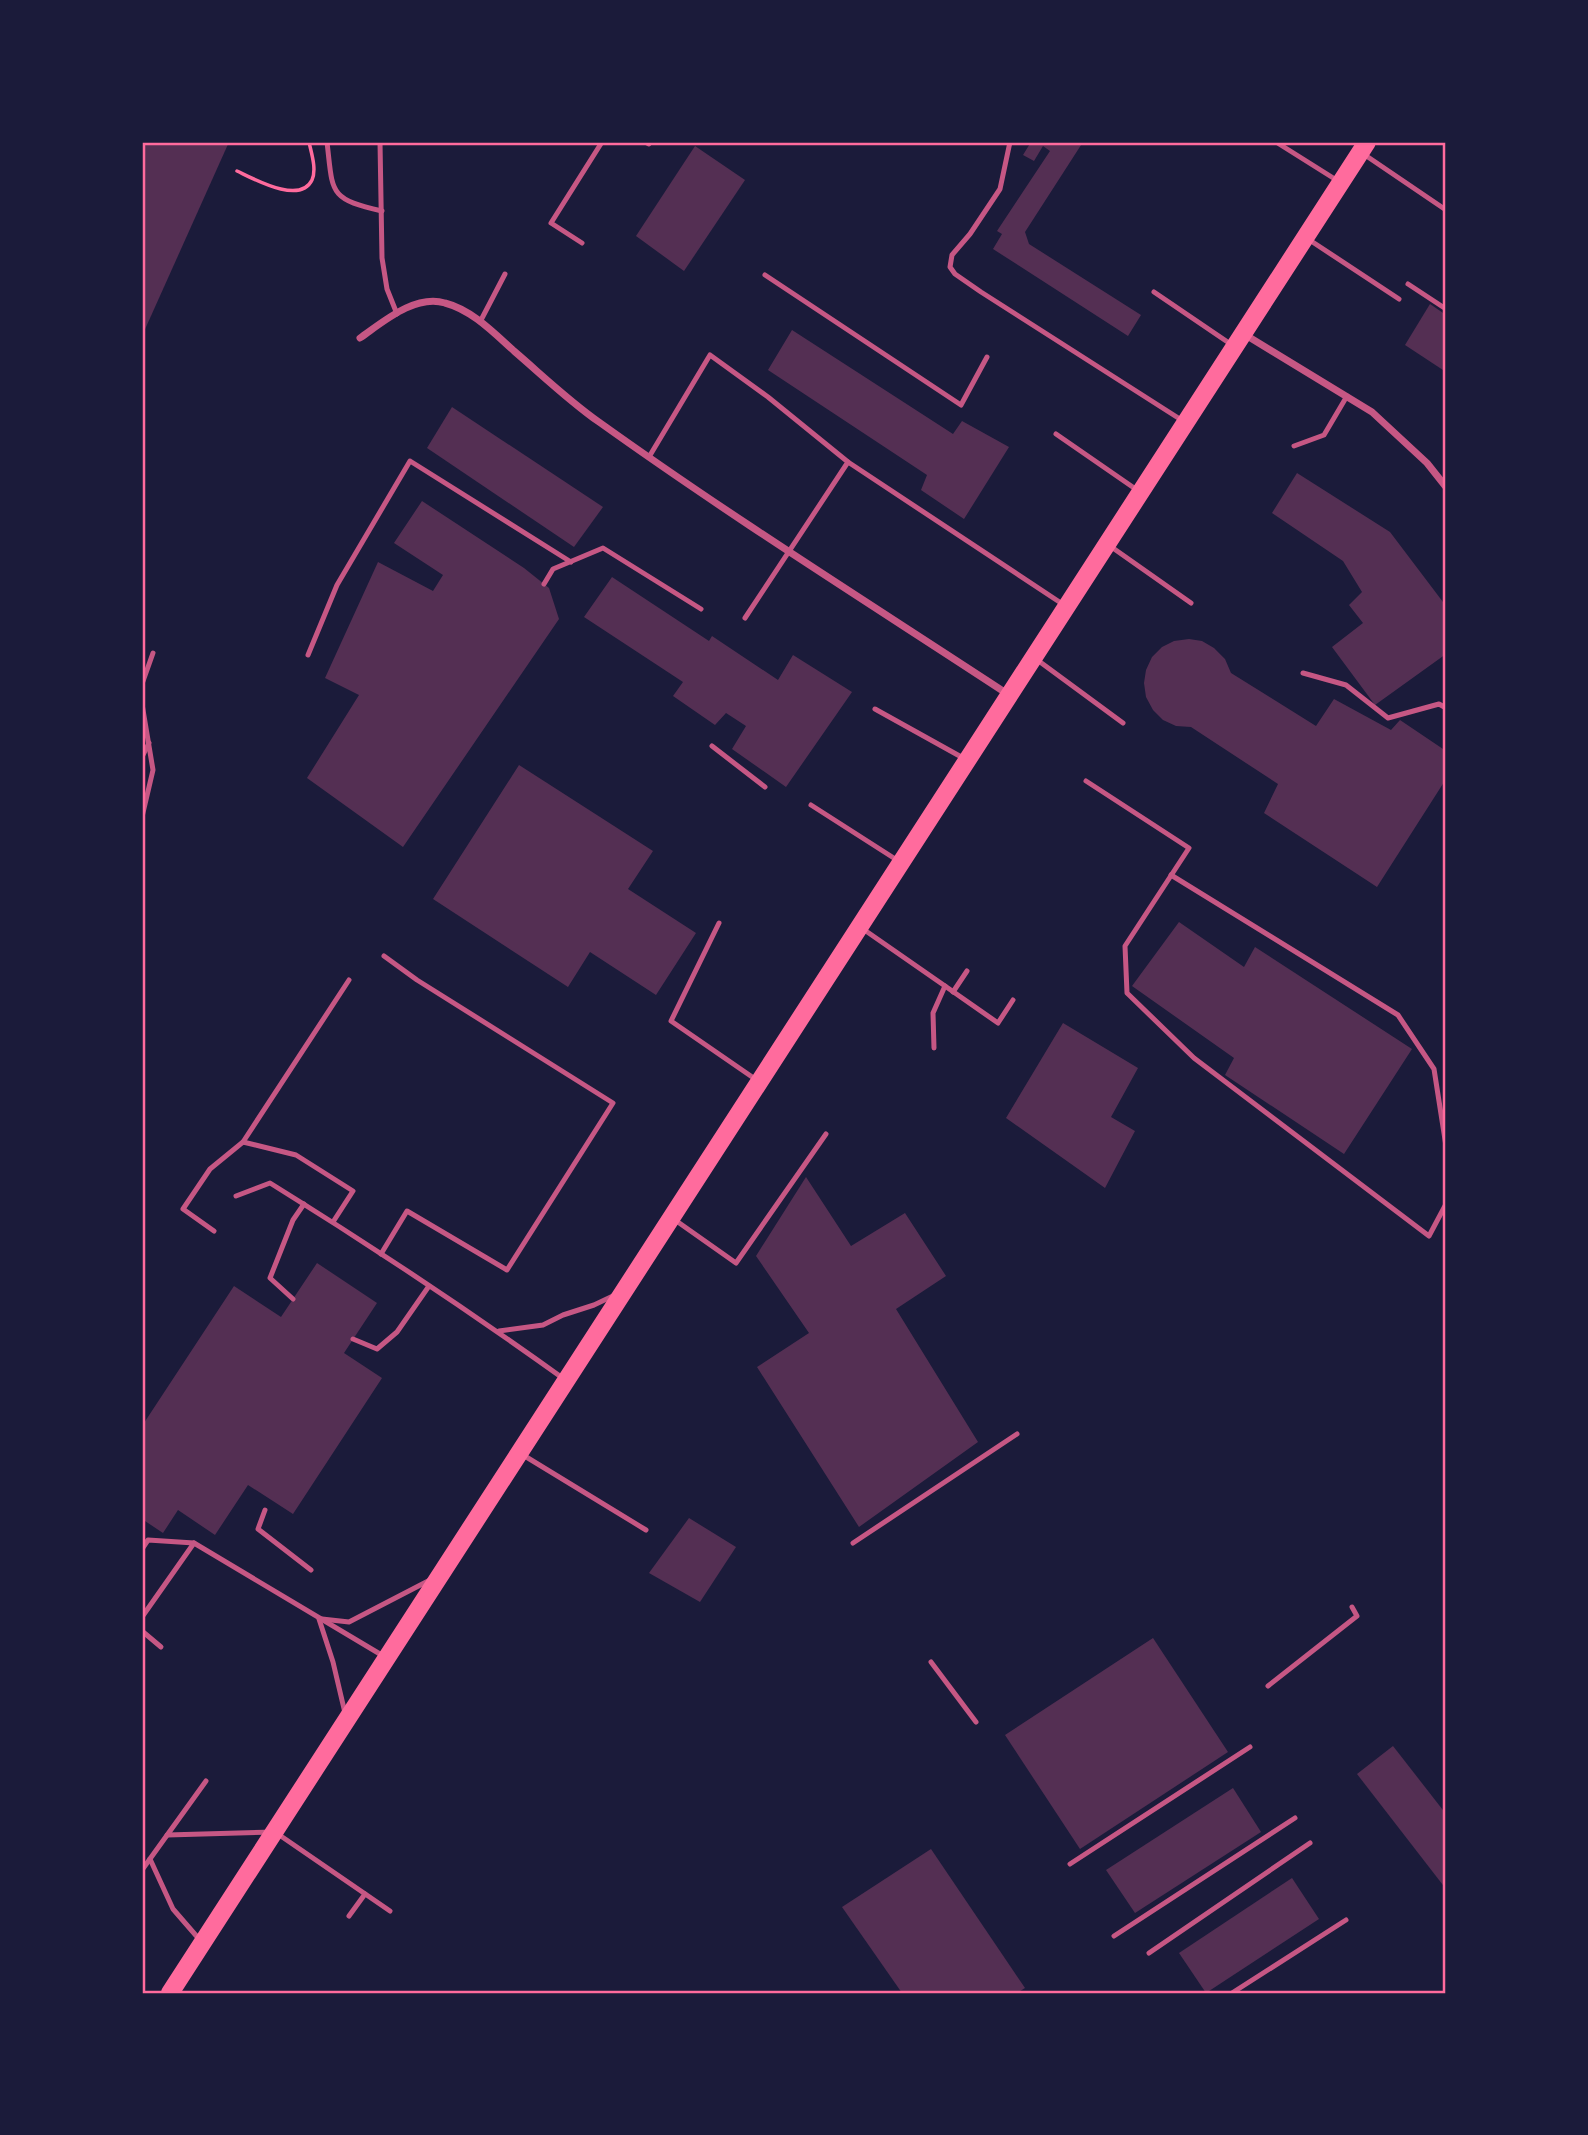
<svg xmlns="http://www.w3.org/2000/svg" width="1588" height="2135" viewBox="0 0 1588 2135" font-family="Raleway,sans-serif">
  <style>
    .building { fill: #542f53 }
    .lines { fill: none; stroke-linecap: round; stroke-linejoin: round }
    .path { stroke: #ff6b9d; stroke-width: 3.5 }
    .service { stroke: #c65784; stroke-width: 5 }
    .minor { stroke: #c65784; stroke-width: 7 }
    .primary { stroke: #ff6b9d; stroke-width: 18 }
    .neatline { fill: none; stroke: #ff6b9d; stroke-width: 2.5 }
  </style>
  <rect width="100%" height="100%" fill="#1b1b3a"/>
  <g class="building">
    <polygon points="142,142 229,142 142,336"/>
    <polygon points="1031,142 1083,142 1025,232 1029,244 1141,315 1128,336 993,249 1002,234 997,231 1050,151 1043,146 1034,161 1023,155"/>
    <polygon points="695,146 745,180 684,271 636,236"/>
    <polygon points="1430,304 1446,315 1446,372 1405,345"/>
    <polygon points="792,330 953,434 962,421 1009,447 964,519 921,490 927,475 768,370"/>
    <polygon points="452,407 603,507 574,547 427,448"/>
    <polygon points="1297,473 1390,532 1446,606 1446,654 1375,705 1332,647 1363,623 1349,605 1362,592 1343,561 1272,513"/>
    <polygon points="422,501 524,568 549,588 559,619 403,847 307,778 359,695 325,678 378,562 433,591 443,575 394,543"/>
    <polygon points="612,577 709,641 712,636 778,680 793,655 852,692 786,787 732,749 746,726 726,713 715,725 673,696 683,682 584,617"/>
    <polygon points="1189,639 1202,641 1214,648 1225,659 1231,673 1316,726 1334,699 1391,730 1400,720 1446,751 1446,779 1377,887 1264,813 1278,784 1191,727 1176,726 1163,720 1153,710 1146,697 1144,683 1146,670 1152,657 1162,647 1174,641"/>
    <polygon points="519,765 653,851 628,889 696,933 656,995 590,952 568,987 433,899"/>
    <polygon points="1179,922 1244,967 1255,947 1412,1049 1344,1154 1225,1075 1234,1058 1132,986"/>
    <polygon points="1063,1023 1138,1068 1111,1117 1135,1131 1105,1188 1006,1118"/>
    <polygon points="806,1177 851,1246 905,1213 946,1276 896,1309 978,1442 859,1527 757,1367 809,1333 756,1256"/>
    <polygon points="317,1263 377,1303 344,1353 382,1378 293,1514 248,1485 215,1535 178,1510 163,1533 142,1519 142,1426 234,1286 281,1317"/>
    <polygon points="689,1518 736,1547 700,1602 649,1573"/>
    <polygon points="1153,1638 1228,1752 1080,1849 1005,1735"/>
    <polygon points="1393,1746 1446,1814 1446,1889 1357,1774"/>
    <polygon points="1233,1788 1261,1832 1135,1913 1106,1870"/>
    <polygon points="931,1849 1025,1988 1017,1993 902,1993 842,1907"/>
    <polygon points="1292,1878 1319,1919 1206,1993 1179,1953"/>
  </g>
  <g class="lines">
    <path class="path" d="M237,171C254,179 300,205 312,180C317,169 311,152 309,142"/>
    <g class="service">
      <path d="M327,142C333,193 328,199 382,211"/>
      <polyline points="380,142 382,258 387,289 397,314"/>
      <polyline points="645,142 649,144"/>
      <polyline points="1010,142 1000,189 970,234 952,255 950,267 955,274 981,292 1183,421"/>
      <polyline points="1276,142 1338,181"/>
      <polyline points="1362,153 1446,210"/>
      <polyline points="1308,239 1399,299"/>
      <polyline points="582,243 551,223 602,142"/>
      <polyline points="765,275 961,405 987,357"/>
      <polyline points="1408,284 1446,309"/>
      <polyline points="1154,292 1232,345"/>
      <polyline points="480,322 505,274"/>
      <polyline points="1056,434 1137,490"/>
      <polyline points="1294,446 1324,435 1347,396"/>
      <polyline points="649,457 710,355 768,397 848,462 745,618"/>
      <polyline points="848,462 1064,605"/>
      <polyline points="1110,546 1191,603"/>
      <polyline points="544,584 553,569 603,548 701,609"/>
      <polyline points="308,655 337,585 410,461 571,562"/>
      <polyline points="1036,659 1123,723"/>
      <polyline points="1303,673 1346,685 1388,718 1439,704 1446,708"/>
      <polyline points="142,684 153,653"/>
      <polyline points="142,704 153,770 142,817"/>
      <polyline points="875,709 965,759"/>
      <polyline points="712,746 765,787"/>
      <polyline points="142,757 149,743"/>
      <polyline points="1086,781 1189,848 1125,946 1127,993 1194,1058 1429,1236 1446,1204"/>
      <polyline points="811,805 900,862"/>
      <polyline points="1171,875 1398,1015 1434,1069 1446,1146"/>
      <polyline points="719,923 671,1021 758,1081"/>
      <polyline points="863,929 945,986 933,1013 934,1048"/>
      <polyline points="945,986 998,1023 1013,1000"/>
      <polyline points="953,992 967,971"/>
      <polyline points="243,1142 296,1155 353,1191 333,1222"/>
      <path d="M236,1196L270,1183C370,1245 468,1310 564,1379"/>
      <polyline points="675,1220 736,1263 826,1134"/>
      <polyline points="214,1231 183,1209 210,1169 243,1142 349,980"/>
      <polyline points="381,1254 407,1211 507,1270 613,1103 417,980 384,956"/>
      <polyline points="293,1299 270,1278 293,1220 304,1204"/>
      <polyline points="499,1331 543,1325 563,1315 594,1305 615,1295"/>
      <polyline points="353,1339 377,1349 397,1332 429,1286"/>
      <polyline points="523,1455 646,1530"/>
      <polyline points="265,1510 258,1529 311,1570"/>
      <polyline points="853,1543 1017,1434"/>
      <polyline points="142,1549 148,1540 194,1543 385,1657"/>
      <polyline points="142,1617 194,1543"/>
      <polyline points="319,1619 333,1662 345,1713"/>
      <polyline points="322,1619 349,1622 432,1579"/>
      <polyline points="142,1631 161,1647"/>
      <polyline points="931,1662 976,1722"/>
      <polyline points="1268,1686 1357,1616 1352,1607"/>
      <polyline points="167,1835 275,1832 390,1911"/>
      <polyline points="150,1859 173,1909 199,1939"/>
      <polyline points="1070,1864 1250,1747"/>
      <polyline points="142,1870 206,1781"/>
      <polyline points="349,1916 365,1894"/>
      <polyline points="1114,1936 1295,1818"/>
      <polyline points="1149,1953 1310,1843"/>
      <polyline points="1232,1993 1346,1920"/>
    </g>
    <g class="minor">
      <polyline points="1244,334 1372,412 1427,463 1446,487"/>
      <path d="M360,338C383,322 415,294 445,303C472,310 494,333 514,351C542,375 569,401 599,422C733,518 872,605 1009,695"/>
    </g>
    <polyline class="primary" points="170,1993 1367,142"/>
  </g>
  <rect width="1588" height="2135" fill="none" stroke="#1b1b3a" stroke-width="287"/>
  <rect x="144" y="144" width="1300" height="1848" class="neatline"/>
</svg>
